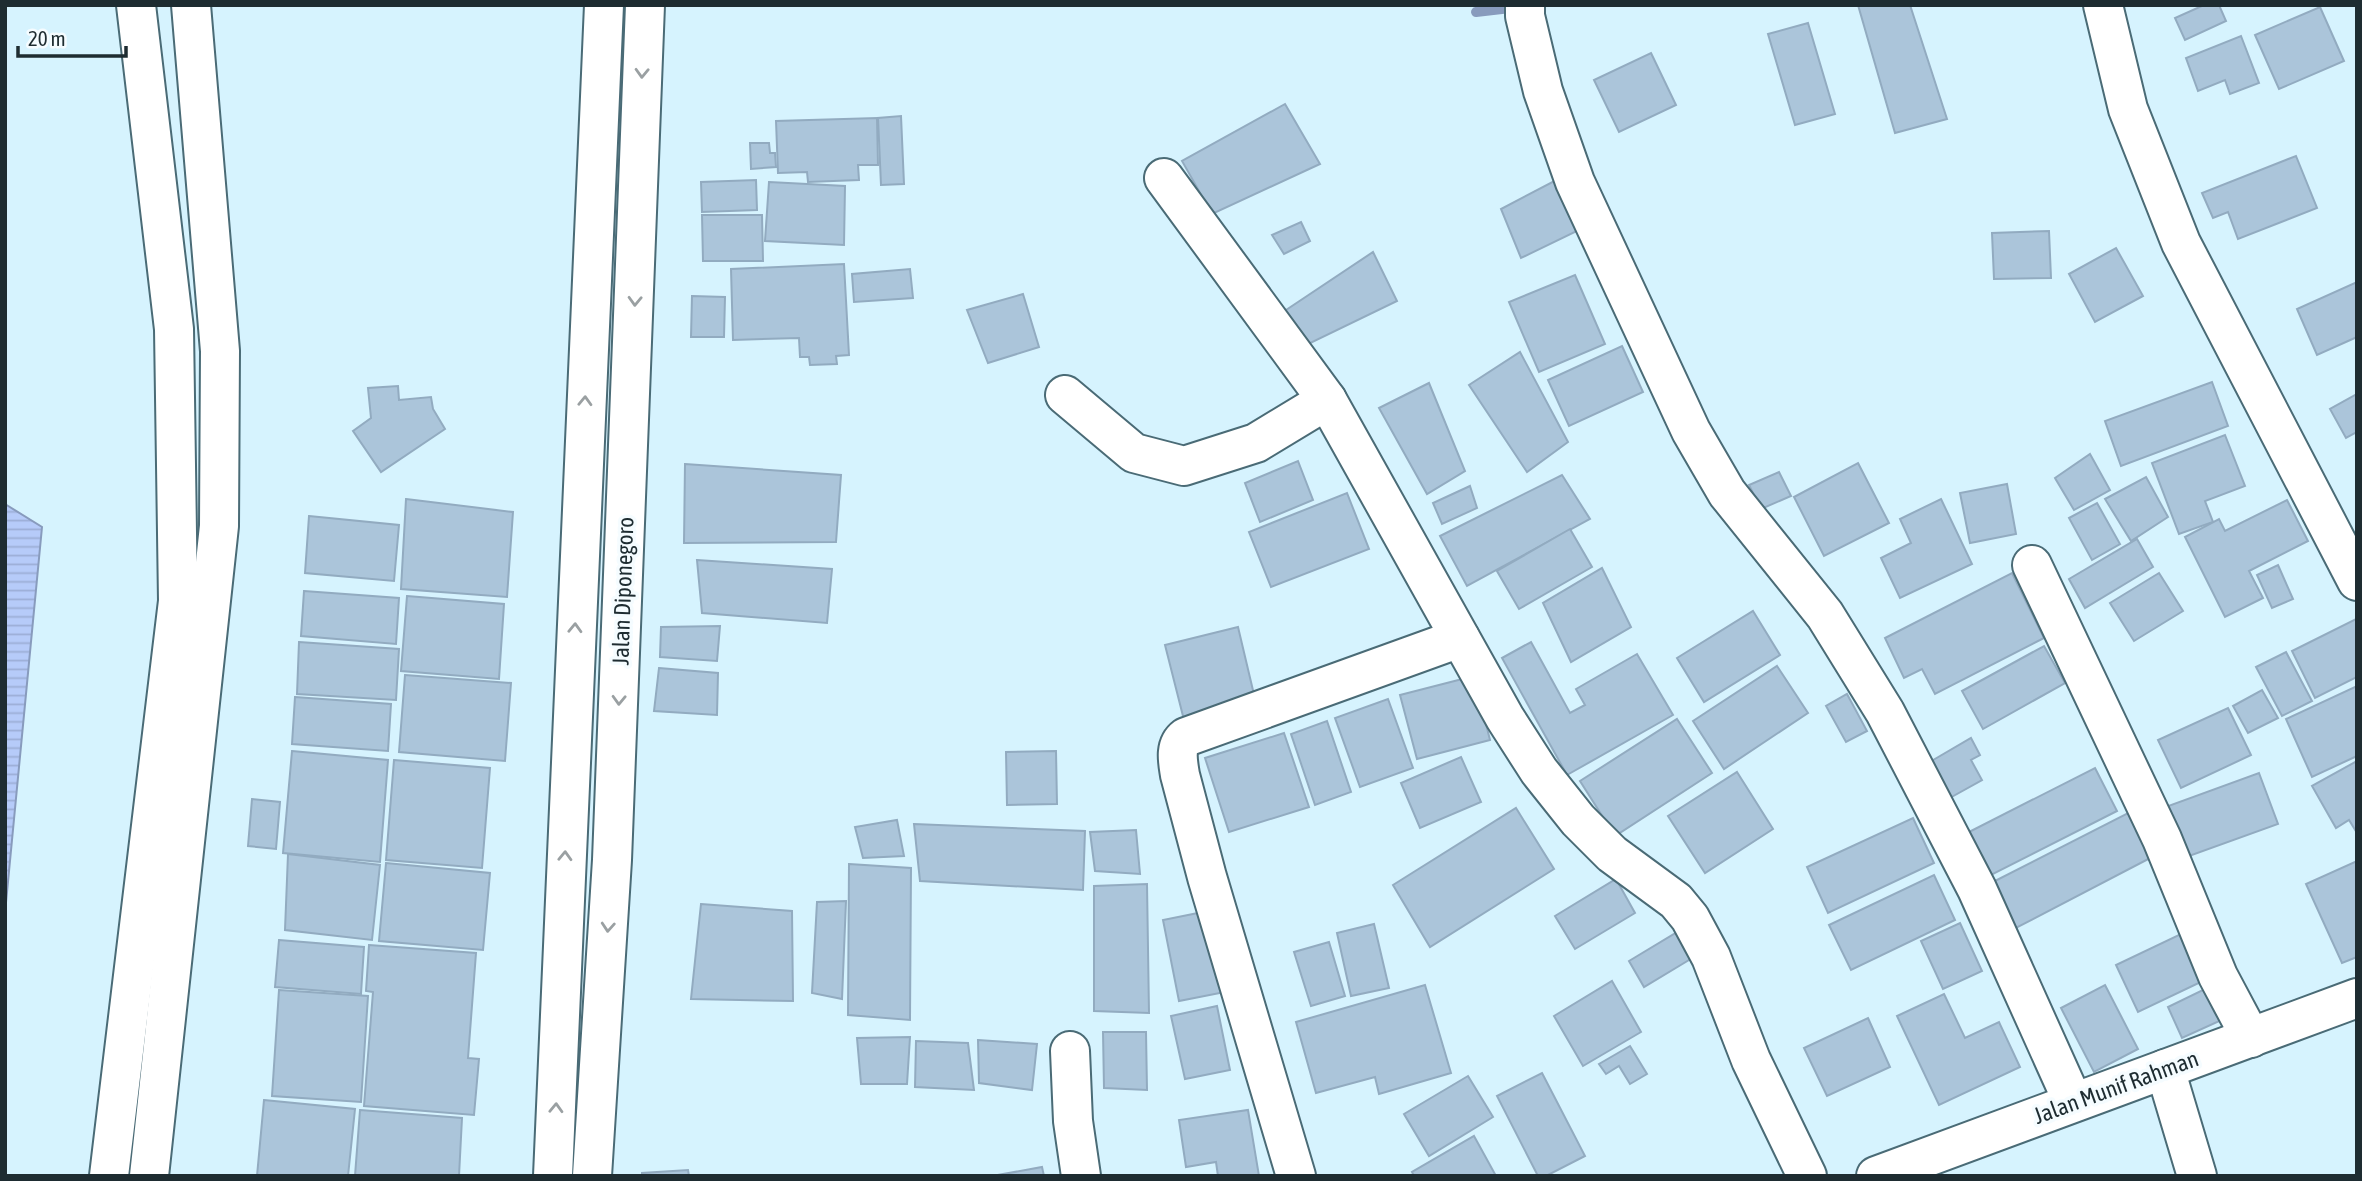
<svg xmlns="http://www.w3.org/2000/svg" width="2362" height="1181" viewBox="0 0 2362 1181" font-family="'Asap Condensed',sans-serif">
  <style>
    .water { fill: url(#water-rules); stroke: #889bbd; stroke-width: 2 }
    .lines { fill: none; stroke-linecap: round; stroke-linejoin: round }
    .stream { stroke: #889bbd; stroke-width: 10 }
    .building { fill: #abc5da; stroke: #92abc0; stroke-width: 2 }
    .minor-casing { stroke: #4a6b76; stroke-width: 42 }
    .major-casing { stroke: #4a6b76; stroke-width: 42 }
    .highway-casing { stroke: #4a6b76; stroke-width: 42 }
    .minor { stroke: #fff; stroke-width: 38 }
    .major { stroke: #fff; stroke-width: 38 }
    .highway { stroke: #fff; stroke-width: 38 }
    .oneway { stroke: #9aa0a2 }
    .labels { text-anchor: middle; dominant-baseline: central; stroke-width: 7; stroke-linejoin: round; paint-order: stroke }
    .street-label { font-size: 23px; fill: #1e2c31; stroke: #f5fcff }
  </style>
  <defs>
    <pattern id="water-rules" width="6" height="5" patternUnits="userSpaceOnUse" patternTransform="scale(1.75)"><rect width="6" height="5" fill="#b6cbf9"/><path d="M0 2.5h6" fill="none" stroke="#9caed6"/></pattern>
  </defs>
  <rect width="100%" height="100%" fill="#d6f3fe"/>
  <polygon class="water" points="5,504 42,527 5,913"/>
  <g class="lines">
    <polyline class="stream" points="1476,12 1519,7"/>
  </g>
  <g class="building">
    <polygon points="1858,5 1910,5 1947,119 1895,133"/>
    <polygon points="2204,5 2219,5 2226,21 2185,40 2175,18"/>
    <polygon points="2320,7 2344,61 2279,89 2255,35"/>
    <polygon points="1808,23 1835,114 1795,125 1768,34"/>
    <polygon points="2241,36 2259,83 2230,94 2225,80 2198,91 2186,58"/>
    <polygon points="1651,53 1676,105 1619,132 1594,80"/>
    <polygon points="1285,104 1320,164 1212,214 1182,161"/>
    <polygon points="901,116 904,184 881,185 878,118"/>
    <polygon points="877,118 878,165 858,165 859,180 808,182 807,172 778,173 776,121"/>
    <polygon points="750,143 769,143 770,153 775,153 776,167 751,169"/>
    <polygon points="2296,156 2317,208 2238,239 2228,212 2213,218 2202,193"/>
    <polygon points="1564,176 1579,230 1521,258 1501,209"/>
    <polygon points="756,180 757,210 702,212 701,182"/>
    <polygon points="769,182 845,186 844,245 765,241"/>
    <polygon points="702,215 762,215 763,261 703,261"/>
    <polygon points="1301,222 1310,241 1284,254 1272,235"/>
    <polygon points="2049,231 2051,278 1994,279 1992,233"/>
    <polygon points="2116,248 2143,296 2095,322 2069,274"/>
    <polygon points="1373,252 1397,301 1298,349 1280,314"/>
    <polygon points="844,264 849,355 836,356 837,364 810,365 809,357 800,357 799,338 733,340 731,269"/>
    <polygon points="910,269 913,298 854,302 852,274"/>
    <polygon points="1575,275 1605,344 1539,372 1509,302"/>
    <polygon points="2357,282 2357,337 2317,355 2297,309"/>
    <polygon points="1023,294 1039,347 988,363 967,310"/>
    <polygon points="692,296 725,297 724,337 691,337"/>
    <polygon points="1622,346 1643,392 1569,426 1548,380"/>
    <polygon points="1520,352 1568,442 1527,472 1469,385"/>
    <polygon points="2212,382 2228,426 2121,466 2105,421"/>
    <polygon points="1429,383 1465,471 1427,494 1379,408"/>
    <polygon points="398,386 399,400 431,397 433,409 445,429 381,472 353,431 371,418 368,388"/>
    <polygon points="2357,394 2357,432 2346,438 2330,409"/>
    <polygon points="2225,435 2245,486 2205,501 2213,522 2179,534 2152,463"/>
    <polygon points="2090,454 2110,490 2074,510 2055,478"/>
    <polygon points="1298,461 1313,500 1260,522 1245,483"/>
    <polygon points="1858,463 1889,523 1824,556 1794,497"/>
    <polygon points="685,464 841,475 836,542 684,543"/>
    <polygon points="1779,472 1791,496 1761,509 1749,485"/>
    <polygon points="1562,475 1590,519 1467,586 1440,536"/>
    <polygon points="2146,477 2168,517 2131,541 2105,499"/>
    <polygon points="2007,484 2016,534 1970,543 1960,493"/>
    <polygon points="1470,486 1477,508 1442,524 1433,503"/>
    <polygon points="1347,493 1369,549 1271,587 1249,532"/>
    <polygon points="406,499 513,512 507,597 401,589"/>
    <polygon points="1941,499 1972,564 1900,598 1881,558 1911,543 1900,519"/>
    <polygon points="2287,500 2308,541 2249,571 2263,598 2225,617 2185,537 2219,519 2225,531"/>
    <polygon points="2097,503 2120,544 2092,560 2069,518"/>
    <polygon points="309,516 399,525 394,581 305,573"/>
    <polygon points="1570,529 1592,567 1519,609 1497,571"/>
    <polygon points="2137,539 2153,567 2085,608 2069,579"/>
    <polygon points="697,560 832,569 827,623 702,613"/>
    <polygon points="2278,565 2293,599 2272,608 2257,575"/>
    <polygon points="1602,568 1631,627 1571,662 1543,603"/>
    <polygon points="2012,573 2044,638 1935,694 1922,669 1904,678 1885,638"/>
    <polygon points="2159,573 2183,611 2134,641 2110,603"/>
    <polygon points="304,591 399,598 396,644 301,636"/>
    <polygon points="407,596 504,604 499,679 401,671"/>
    <polygon points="1753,611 1780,655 1704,702 1677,658"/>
    <polygon points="2356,619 2357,677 2315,698 2292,651"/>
    <polygon points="720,626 717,661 660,657 661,627"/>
    <polygon points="1238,627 1256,703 1184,720 1165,645"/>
    <polygon points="299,642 399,649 396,700 297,694"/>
    <polygon points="1531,642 1570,713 1585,705 1576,689 1637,654 1673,715 1567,775 1502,658"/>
    <polygon points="2044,646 2065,683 1983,729 1962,691"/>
    <polygon points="2286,652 2312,701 2282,716 2256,667"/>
    <polygon points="1777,666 1808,713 1724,769 1693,721"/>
    <polygon points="659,668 718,673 717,715 654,711"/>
    <polygon points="405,675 511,683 505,761 399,752"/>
    <polygon points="1474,676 1490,740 1417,759 1400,695"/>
    <polygon points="2357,686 2357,756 2312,777 2286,719"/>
    <polygon points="2262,690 2278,718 2248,733 2233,706"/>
    <polygon points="1847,694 1867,731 1846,742 1826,706"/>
    <polygon points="295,697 391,704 388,751 292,744"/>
    <polygon points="1388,699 1413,768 1360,787 1335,718"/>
    <polygon points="2228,708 2251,755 2181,788 2158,740"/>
    <polygon points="1677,719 1712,773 1615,836 1580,781"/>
    <polygon points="1327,721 1351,792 1315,805 1291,734"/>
    <polygon points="1284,733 1309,807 1229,832 1205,758"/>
    <polygon points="1971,738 1980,755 1971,760 1982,780 1948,799 1928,763"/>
    <polygon points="292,751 388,760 380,862 283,853"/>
    <polygon points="1056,751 1057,804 1007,805 1006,752"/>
    <polygon points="1461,757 1481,802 1420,828 1401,783"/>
    <polygon points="394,760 490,768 482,868 386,860"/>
    <polygon points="2357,761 2357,833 2349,820 2336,828 2312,786"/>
    <polygon points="2095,768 2117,811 1991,875 1969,832"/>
    <polygon points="1737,772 1773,829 1705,873 1668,816"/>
    <polygon points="2259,773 2278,824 2178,860 2160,809"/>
    <polygon points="252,799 280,802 276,849 248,846"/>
    <polygon points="1516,808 1554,869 1430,947 1393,885"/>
    <polygon points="2134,810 2156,855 2012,930 1989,884"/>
    <polygon points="1913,818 1934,863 1828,913 1807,867"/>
    <polygon points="897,820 904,856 863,858 855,827"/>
    <polygon points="914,824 1085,831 1083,890 920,881"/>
    <polygon points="1136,830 1140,874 1095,871 1090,832"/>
    <polygon points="288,854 380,865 372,940 285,930"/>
    <polygon points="2357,861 2357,957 2342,963 2306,884"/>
    <polygon points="386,863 490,873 483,950 379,941"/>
    <polygon points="849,864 911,868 910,1020 848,1015"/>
    <polygon points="1934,875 1955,920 1851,970 1829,925"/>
    <polygon points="1616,879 1635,913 1575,949 1555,916"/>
    <polygon points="1147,884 1149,1013 1094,1011 1094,886"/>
    <polygon points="846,901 842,999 812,993 817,902"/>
    <polygon points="701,904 792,911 793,1001 691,999"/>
    <polygon points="1208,911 1225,992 1179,1001 1163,920"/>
    <polygon points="1960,923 1982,971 1943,989 1921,941"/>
    <polygon points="1374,924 1389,988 1351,996 1337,933"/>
    <polygon points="1679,931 1694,957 1644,987 1629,961"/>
    <polygon points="2183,933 2205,980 2138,1012 2116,965"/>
    <polygon points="279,940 364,947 361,994 275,987"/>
    <polygon points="1329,942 1345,996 1311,1006 1294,952"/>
    <polygon points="369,945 476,953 468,1058 479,1059 474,1115 364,1106 373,992 366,991"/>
    <polygon points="1612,981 1641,1032 1583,1066 1554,1016"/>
    <polygon points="1425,985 1451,1073 1379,1094 1375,1077 1316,1093 1296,1022"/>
    <polygon points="2105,985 2138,1049 2094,1072 2061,1008"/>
    <polygon points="2211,986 2226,1018 2182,1038 2168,1007"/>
    <polygon points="279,990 368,996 361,1102 272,1096"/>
    <polygon points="1944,994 1965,1038 1999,1022 2020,1067 1939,1105 1897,1016"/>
    <polygon points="1217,1006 1230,1070 1185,1079 1171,1016"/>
    <polygon points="1868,1018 1890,1067 1827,1096 1804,1048"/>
    <polygon points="1103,1032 1146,1032 1147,1090 1104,1088"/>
    <polygon points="910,1037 907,1084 861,1084 857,1038"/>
    <polygon points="978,1040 1037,1044 1032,1090 979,1083"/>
    <polygon points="916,1041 968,1043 974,1090 915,1087"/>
    <polygon points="1630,1046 1647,1074 1630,1084 1619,1066 1606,1074 1599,1064"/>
    <polygon points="1542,1073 1585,1156 1546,1176 1538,1176 1497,1096"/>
    <polygon points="1468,1076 1493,1117 1429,1156 1404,1114"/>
    <polygon points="264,1100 355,1109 348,1176 257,1176"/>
    <polygon points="360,1110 462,1118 459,1176 355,1176"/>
    <polygon points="1248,1110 1259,1176 1218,1176 1216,1162 1186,1167 1179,1120"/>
    <polygon points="1474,1136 1496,1176 1414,1176 1412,1172"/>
    <polygon points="1042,1167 1044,1176 999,1176 998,1175"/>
    <polygon points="688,1170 689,1176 642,1176 642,1173"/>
  </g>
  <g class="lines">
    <g class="minor-casing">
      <g id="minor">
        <polyline points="1525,5 1525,16 1543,91 1575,182 1691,431 1727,493 1825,615 1885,712 1977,889 2073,1102"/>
        <polyline points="2103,5 2128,109 2181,243 2357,581"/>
        <polyline points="1164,178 1327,400 1505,718 1539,771 1578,820 1612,854 1676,901 1690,918 1711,957 1751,1060 1807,1176"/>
        <polyline points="1065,395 1134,453 1184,466 1256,443 1327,400"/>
        <polyline points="2032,565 2162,839 2218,976 2251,1038"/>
        <polyline points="1070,1051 1073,1121 1081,1176"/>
        <polyline points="2165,1069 2197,1176"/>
        <polyline points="149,1176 219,526 220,351 191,5"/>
        <path d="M1296,1176L1207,877L1180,775C1178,762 1174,746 1186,737L1460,638"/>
        <polyline points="1876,1176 2357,998"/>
      </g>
    </g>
    <g class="major-casing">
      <polyline id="major" points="109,1176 178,601 174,329 136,5"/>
    </g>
    <g class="highway-casing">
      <g id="highway">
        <polyline points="553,1176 604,5"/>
        <polyline points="592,1176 612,860 645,5"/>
      </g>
    </g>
    <use href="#minor" class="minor"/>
    <use href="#major" class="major"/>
    <use href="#highway" class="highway"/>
  </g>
  <defs><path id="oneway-chevron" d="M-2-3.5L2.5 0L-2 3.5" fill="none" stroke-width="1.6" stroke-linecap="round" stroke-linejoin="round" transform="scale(1.75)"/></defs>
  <g class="oneway">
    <use href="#oneway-chevron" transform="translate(642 73) rotate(92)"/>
    <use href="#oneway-chevron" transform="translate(635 301) rotate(92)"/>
    <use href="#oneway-chevron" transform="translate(585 401) rotate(-88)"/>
    <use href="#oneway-chevron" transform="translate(575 628) rotate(-88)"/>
    <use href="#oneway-chevron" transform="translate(619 700) rotate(92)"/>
    <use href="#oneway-chevron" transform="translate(565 856) rotate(-88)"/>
    <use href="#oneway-chevron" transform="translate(608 927) rotate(94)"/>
    <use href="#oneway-chevron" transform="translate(556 1108) rotate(-88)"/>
  </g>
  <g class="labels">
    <g class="street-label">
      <text transform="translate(623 591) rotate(-88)">Jalan Diponegoro</text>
      <text transform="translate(2116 1087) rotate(-20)">Jalan Munif Rahman</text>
    </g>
  </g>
  <rect width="2362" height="1181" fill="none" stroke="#1e2c31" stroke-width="14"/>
  <path d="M18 46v10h108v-10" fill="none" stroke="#1e2c31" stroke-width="3.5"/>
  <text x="28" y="46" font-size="21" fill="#1e2c31" stroke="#f5fcff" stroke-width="5" paint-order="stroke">20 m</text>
</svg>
